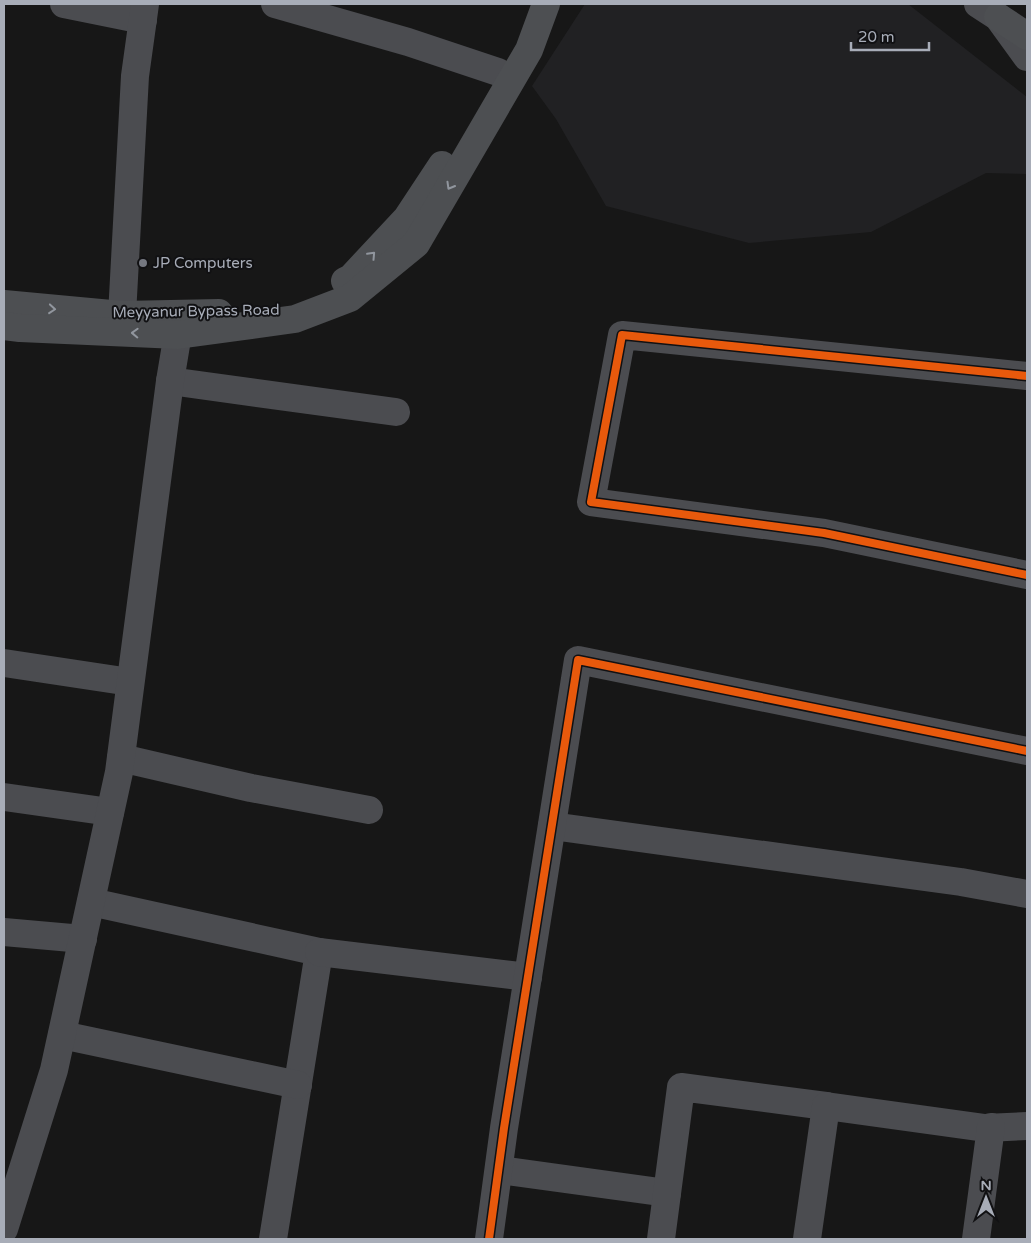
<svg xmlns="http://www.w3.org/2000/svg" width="1031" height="1243" viewBox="0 0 1031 1243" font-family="'Varela Round',sans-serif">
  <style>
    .built { fill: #212123 }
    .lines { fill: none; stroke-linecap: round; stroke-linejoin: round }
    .minor { stroke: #4b4c50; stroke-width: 28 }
    .major { stroke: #4d4f52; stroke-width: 28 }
    .cycleway-casing { stroke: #111113; stroke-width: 11 }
    .cycleway { stroke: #e8590c; stroke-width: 8 }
    .oneway { stroke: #91969e }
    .poi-dot { fill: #757880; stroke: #111113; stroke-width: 2 }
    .labels { text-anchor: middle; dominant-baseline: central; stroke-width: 4; stroke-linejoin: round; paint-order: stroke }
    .poi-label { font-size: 15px; fill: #a8adb8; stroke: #111113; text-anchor: start }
    .street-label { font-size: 15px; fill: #a8adb8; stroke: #111113 }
  </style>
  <rect width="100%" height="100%" fill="#171717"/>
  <polygon class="built" points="585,4 908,4 1027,97 1027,174 986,173 871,232 749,243 606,206 556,119 532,86"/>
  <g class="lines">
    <g class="minor">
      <polyline points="64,4 143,20"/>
      <polyline points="275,4 408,42 498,72"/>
      <polyline points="978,4 998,17 1027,57"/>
      <polyline points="122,315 135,76 145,4"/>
      <polyline points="1027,376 622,335 591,502 824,533 1027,575"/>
      <polyline points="170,381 396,412"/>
      <polyline points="4,663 130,682"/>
      <polyline points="121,758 251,788 369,810"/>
      <polyline points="4,797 110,812"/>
      <polyline points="552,826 961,882 1027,894"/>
      <polyline points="91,902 319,952 273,1239"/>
      <polyline points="4,932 83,939"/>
      <polyline points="319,952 528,977"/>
      <polyline points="62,1035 298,1085"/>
      <polyline points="499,1170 667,1193"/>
      <polyline points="4,1229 54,1070 119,772 170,381 181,315"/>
      <polyline points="489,1239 504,1128 578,660 1027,751"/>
      <polyline points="661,1239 681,1087 826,1106"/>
      <polyline points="807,1239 826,1106 985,1128 1027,1126"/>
      <polyline points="976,1239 991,1127"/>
    </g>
    <g class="major">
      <polyline points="998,17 1027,36"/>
      <polyline points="345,281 351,278 407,218 442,165"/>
      <polyline points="4,304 122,315 219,313"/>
      <polyline points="4,326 20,328 178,335 295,319 350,298 416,244 529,50 546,4"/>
    </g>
    <g class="cycleway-casing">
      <g id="cycleway">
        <polyline points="1027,376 622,335 591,502 824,533 1027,575"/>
        <polyline points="489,1239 504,1128 578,660 1027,751"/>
      </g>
    </g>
    <use href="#cycleway" class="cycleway"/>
  </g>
  <defs><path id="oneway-chevron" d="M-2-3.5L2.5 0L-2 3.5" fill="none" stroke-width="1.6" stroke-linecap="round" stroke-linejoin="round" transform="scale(1.25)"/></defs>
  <g class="oneway">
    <use href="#oneway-chevron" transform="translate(450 186) rotate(120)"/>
    <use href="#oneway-chevron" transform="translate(372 255) rotate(-47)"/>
    <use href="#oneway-chevron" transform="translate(52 309) rotate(5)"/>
    <use href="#oneway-chevron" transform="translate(135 333) rotate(-178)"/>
  </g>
  <circle class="poi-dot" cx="143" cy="263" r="5"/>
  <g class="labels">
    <g class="poi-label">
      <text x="153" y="263">JP Computers</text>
    </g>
    <g class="street-label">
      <text transform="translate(196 311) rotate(-1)">Meyyanur Bypass Road</text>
    </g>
  </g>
  <rect width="1031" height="1243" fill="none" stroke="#a8adb8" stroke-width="10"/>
  <g transform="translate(986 1198)" stroke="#111113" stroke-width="4" paint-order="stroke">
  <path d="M0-4L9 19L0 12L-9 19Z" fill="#a8adb8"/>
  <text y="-8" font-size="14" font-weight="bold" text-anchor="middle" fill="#a8adb8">N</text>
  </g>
  <path d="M851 42v8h78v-8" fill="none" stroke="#a8adb8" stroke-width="2.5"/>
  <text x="858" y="42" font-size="15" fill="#a8adb8" stroke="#111113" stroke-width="4" paint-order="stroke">20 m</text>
</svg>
